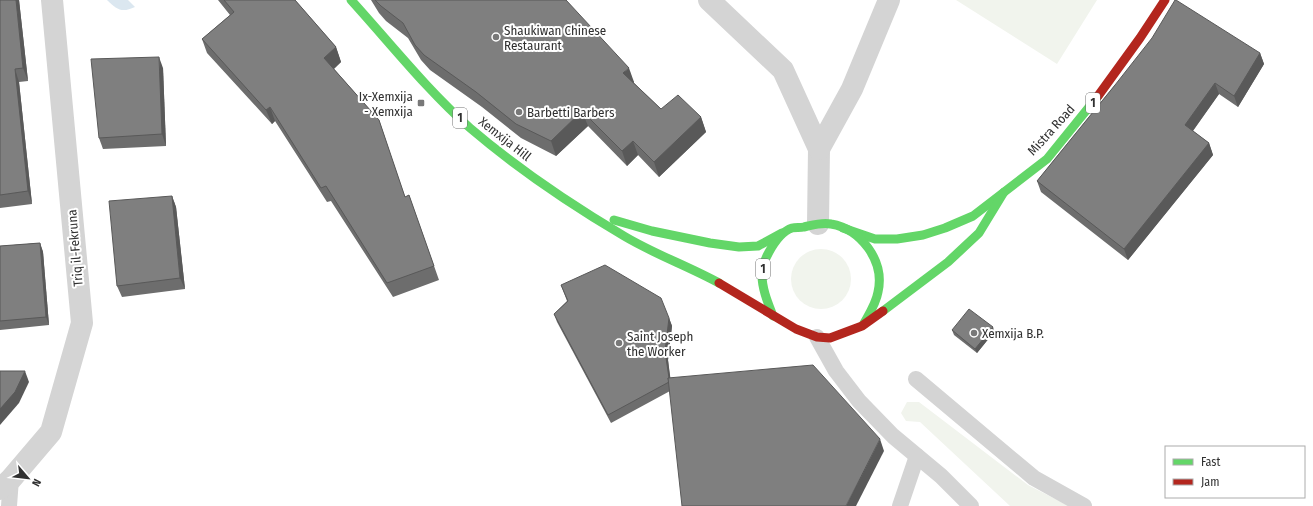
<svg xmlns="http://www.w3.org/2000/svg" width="1313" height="506" viewBox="0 0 1313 506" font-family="'Fira Sans Condensed',sans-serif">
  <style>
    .green { fill: #f1f4ed }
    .water { fill: #dbe7f0 }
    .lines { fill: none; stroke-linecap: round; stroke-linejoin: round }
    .lane { stroke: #d4d4d4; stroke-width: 16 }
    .street { stroke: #d4d4d4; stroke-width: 22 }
    .fast { stroke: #63d668; stroke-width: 9 }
    .jam { stroke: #b3261e; stroke-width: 9 }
    .wall { fill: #6d6d6d }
    .shaded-wall { fill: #595959 }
    .building { fill: #7f7f7f; stroke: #595959 }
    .poi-dot { fill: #787878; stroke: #fff; stroke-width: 1.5 }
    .labels { text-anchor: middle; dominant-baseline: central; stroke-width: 4; stroke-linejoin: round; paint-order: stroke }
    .shield { fill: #fff; stroke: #6e6e6e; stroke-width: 1 }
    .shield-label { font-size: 12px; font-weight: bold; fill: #303030 }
    .poi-label { font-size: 13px; fill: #303030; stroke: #fff; text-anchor: start }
    .street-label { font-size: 13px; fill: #303030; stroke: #fff }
  </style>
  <rect width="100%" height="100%" fill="#fff"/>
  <g class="green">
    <polygon points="956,0 1097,0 1057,64"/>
    <circle cx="821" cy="279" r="30"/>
    <polygon points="907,402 919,402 1028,485 1069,506 1010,506 920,422 906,421 901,413"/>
  </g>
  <path class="water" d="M107,0H128L135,7C122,13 117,10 107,0Z"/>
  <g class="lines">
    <g class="lane">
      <polyline points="817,337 836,371 859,401 893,436 941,476 971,506"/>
      <polyline points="916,379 1034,478 1084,506"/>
      <polyline points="9,506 11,479"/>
      <polyline points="900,506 917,456"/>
    </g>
    <g class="street">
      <polyline points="709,0 783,70 819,149 818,224"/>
      <polyline points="819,149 852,89 889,0"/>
      <polyline points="0,489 11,479 51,432 82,323 52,0"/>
    </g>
    <g class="fast">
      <path d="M351,0C390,43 427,90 470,128C518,169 570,204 624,236C654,254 688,266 719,283"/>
      <polyline points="614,220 652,231 710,243 739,247 758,246 782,233"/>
      <polyline points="843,228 875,239 897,239 923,235 945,228 973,216 1047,159 1098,96"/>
      <polyline points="883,311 948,262 979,233 1004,192"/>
      <path d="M773,316C768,303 762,289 762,275C762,267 765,259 769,252C774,243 782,231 792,228C796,227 800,228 804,227C813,225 822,222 831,224C861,229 885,261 878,292C876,304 869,314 863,325"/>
    </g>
    <g class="jam">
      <polyline points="1098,96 1140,38 1165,0"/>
      <polyline points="719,283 796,329 817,337 830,338 862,326 883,311"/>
    </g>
  </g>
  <g class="wall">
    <polygon points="0,0 19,0 28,81 19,82 32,204 0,208"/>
    <polygon points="218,0 295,0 336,47 341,62 334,69 379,120 405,197 409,195 439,280 393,297 331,201 327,202 275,121 272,124 207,53 202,39 230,15"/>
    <polygon points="371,0 566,0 634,82 634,83 661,109 701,117 706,132 659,177 638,155 627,166 588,126 556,156 521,138 482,107 430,70 421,60 408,38 386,21 379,13"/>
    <polygon points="1260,53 1264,64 1238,107 1219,94 1193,131 1209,143 1213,155 1128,260 1041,192 1037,181 1115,85"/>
    <polygon points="163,68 166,146 103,149 99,138"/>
    <polygon points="172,196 176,207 185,289 122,297 117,286"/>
    <polygon points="40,243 43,252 49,325 0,330 0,246"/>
    <polygon points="561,285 669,318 672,326 668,360 670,378 884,451 670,391 611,423 557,322 554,314 567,301"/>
    <polygon points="993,327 994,332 977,353 954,335 952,330"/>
  </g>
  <g class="shaded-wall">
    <polygon points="16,0 19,0 28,81 23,68"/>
    <polygon points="336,47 341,62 330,72 324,58"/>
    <polygon points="1260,53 1264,64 1238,107 1234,96"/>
    <polygon points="159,57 163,68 166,146 162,134"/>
    <polygon points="629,68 634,82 629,87 623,73"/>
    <polygon points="15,69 19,82 32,204 28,191"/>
    <polygon points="1215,83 1219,94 1189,136 1185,125"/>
    <polygon points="270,107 275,121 272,124 266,110"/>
    <polygon points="582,111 588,126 556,156 551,141"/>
    <polygon points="701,117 706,132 659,177 654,162"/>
    <polygon points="633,141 638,155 627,166 622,151"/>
    <polygon points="1209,143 1213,155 1128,260 1124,249"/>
    <polygon points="172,196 176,207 185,289 180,278"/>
    <polygon points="40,243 43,252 49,325 46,317"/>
    <polygon points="669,318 672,326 668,360 672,390 669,381 665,351"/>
    <polygon points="993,327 994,332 977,353 975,349"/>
    <polygon points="25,371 29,382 19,403 0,425 0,409"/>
    <polygon points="880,439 884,451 856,506 846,506"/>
  </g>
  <g class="building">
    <polygon points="0,0 16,0 23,68 15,69 28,191 0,195"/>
    <polygon points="224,0 295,0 336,47 324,58 379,120 405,197 409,195 434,266 387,283 326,186 321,188 270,107 266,110 202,39 234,12"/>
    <polygon points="375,0 566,0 629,68 623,73 661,109 678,95 701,117 654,162 633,141 622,151 582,111 551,141 516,124 476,92 424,55 415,45 403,23 381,6"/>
    <polygon points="1175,0 1176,0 1260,53 1234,96 1215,83 1185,125 1209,143 1124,249 1037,181 1115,85 1152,38"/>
    <polygon points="159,57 162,134 99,138 91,59"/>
    <polygon points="172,196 180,278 117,286 109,201"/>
    <polygon points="40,243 46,317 0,321 0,246"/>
    <polygon points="605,265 661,298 669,318 665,351 669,378 668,378 669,382 608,415 554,314 568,301 561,285"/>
    <polygon points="969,309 993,327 975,349 952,330"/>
    <polygon points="813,365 880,439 846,506 682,506 668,378"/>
    <polygon points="0,371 25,371 15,392 0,409"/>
  </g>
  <g class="poi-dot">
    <circle cx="496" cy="37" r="4"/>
    <rect x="417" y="99" width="8" height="8" rx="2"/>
    <circle cx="519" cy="112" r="4"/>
    <circle cx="974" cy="333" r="4"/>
    <circle cx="619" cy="343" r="4"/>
  </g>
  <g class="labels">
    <g class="shield">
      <rect x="1086" y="93" width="14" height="20" rx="3"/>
      <rect x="453" y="108" width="14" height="20" rx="3"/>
      <rect x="756" y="259" width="14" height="20" rx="3"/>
    </g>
    <g class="shield-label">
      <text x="1093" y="103">1</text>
      <text x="460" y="118">1</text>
      <text x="763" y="269">1</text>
    </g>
    <g class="poi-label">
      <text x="504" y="30">Shaukiwan Chinese<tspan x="504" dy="15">Restaurant</tspan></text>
      <text x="413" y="96" text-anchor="end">Ix-Xemxija<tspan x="413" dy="15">- Xemxija</tspan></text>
      <text x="527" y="112">Barbetti Barbers</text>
      <text x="982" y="333">Xemxija B.P.</text>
      <text x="627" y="336">Saint Joseph<tspan x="627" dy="15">the Worker</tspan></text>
    </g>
    <g class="street-label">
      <text transform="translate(1051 130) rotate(-48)">Mistra Road</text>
      <text transform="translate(505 139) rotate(38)">Xemxija Hill</text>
      <text transform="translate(75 248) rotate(-95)">Triq il-Fekruna</text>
    </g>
  </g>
  <rect x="1165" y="446" width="140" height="52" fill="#ffffff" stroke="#acacac"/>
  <rect x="1173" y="459" width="20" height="6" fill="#63d668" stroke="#acacac"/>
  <text x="1201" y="466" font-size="12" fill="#303030">Fast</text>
  <rect x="1173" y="479" width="20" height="6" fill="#b3261e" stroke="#acacac"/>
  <text x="1201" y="486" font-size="12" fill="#303030">Jam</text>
  <g transform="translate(28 478) rotate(118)" stroke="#ffffff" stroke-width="3" paint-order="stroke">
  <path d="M0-3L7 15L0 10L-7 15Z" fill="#303030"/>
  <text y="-6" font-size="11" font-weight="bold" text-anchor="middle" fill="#303030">N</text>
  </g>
</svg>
